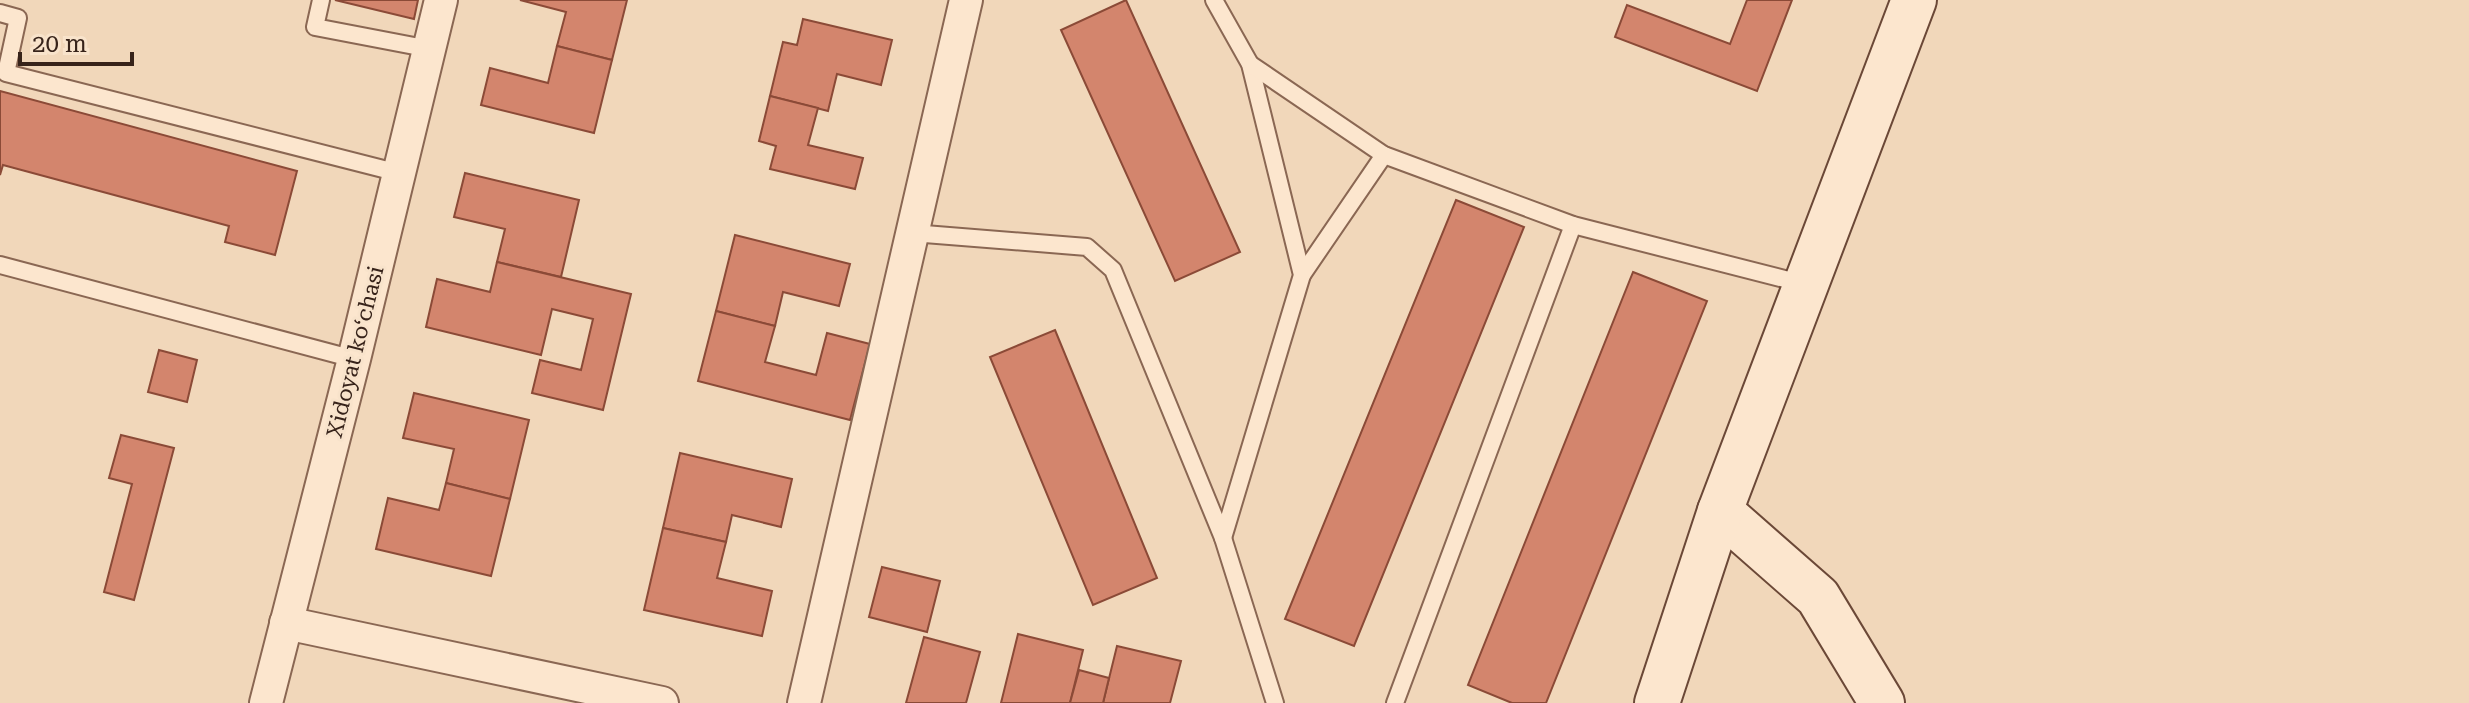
<svg xmlns="http://www.w3.org/2000/svg" width="2469" height="703" viewBox="0 0 2469 703" font-family="'Roboto Serif',serif">
  <style>
    .building { fill: #d3856d; stroke: #8b4a37; stroke-width: 2 }
    .lines { fill: none; stroke-linecap: round; stroke-linejoin: round }
    .lane-casing { stroke: #8a6753; stroke-width: 20 }
    .street-casing { stroke: #8a6753; stroke-width: 36 }
    .secondary-casing { stroke: #6b4837; stroke-width: 48 }
    .lane { stroke: #fce6ce; stroke-width: 16 }
    .street { stroke: #fce6ce; stroke-width: 32 }
    .secondary { stroke: #fce6ce; stroke-width: 44 }
    .labels { text-anchor: middle; dominant-baseline: central; stroke-width: 6; stroke-linejoin: round; paint-order: stroke }
    .street-label { font-size: 22px; fill: #37231a; stroke: #f8e3cb }
  </style>
  <rect width="100%" height="100%" fill="#f1d7ba"/>
  <g class="building">
    <polygon points="335,0 418,0 414,19"/>
    <polygon points="520,0 627,0 612,60 557,46 566,12"/>
    <polygon points="1126,0 1240,252 1175,281 1061,30"/>
    <polygon points="1747,0 1792,0 1757,91 1615,37 1627,5 1730,44"/>
    <polygon points="803,19 892,40 881,85 837,74 828,111 770,96 783,42 797,45"/>
    <polygon points="557,46 612,60 594,133 481,105 490,68 548,83"/>
    <polygon points="0,91 297,171 275,255 225,242 229,226 3,165 0,175"/>
    <polygon points="770,96 818,108 808,145 863,158 855,189 770,169 776,146 759,141"/>
    <polygon points="465,173 579,200 561,277 497,262 505,229 454,217"/>
    <polygon points="1456,200 1524,227 1354,646 1285,619"/>
    <polygon points="735,235 850,264 839,306 783,292 775,326 716,311"/>
    <polygon points="497,262 631,294 603,410 532,393 540,360 581,370 593,319 552,309 541,355 426,327 437,279 490,292"/>
    <polygon points="1633,272 1707,301 1546,703 1512,703 1468,685"/>
    <polygon points="716,311 775,326 765,362 816,375 827,333 870,344 850,420 698,381"/>
    <polygon points="1055,330 1157,578 1093,605 990,357"/>
    <polygon points="159,350 197,360 187,402 148,392"/>
    <polygon points="414,393 529,420 510,499 446,483 454,449 403,438"/>
    <polygon points="121,435 174,448 134,600 104,592 132,484 109,478"/>
    <polygon points="680,453 792,479 781,527 732,515 726,542 663,528"/>
    <polygon points="446,483 510,499 491,576 376,549 388,498 439,510"/>
    <polygon points="663,528 726,542 717,578 772,591 762,636 644,610"/>
    <polygon points="882,567 940,581 927,632 869,617"/>
    <polygon points="1018,634 1083,650 1070,703 1001,703"/>
    <polygon points="924,637 980,652 966,703 906,703"/>
    <polygon points="1117,646 1181,661 1170,703 1103,703"/>
    <polygon points="1079,670 1109,678 1103,703 1070,703"/>
  </g>
  <g class="lines">
    <g class="lane-casing">
      <g id="lane">
        <polyline points="321,0 315,27 430,49"/>
        <polyline points="1214,0 1250,64 1302,275 1223,538"/>
        <polyline points="0,13 18,18 6,73 399,173"/>
        <polyline points="1250,64 1384,155 1573,225 1804,284"/>
        <polyline points="912,233 1087,247 1113,270 1223,538 1275,703"/>
        <polyline points="0,265 354,359"/>
        <polyline points="1302,275 1384,155"/>
        <polyline points="1395,703 1573,225"/>
      </g>
    </g>
    <g class="street-casing">
      <g id="street">
        <polyline points="286,623 662,703"/>
        <polyline points="266,703 354,359 441,0"/>
        <polyline points="804,703 966,0"/>
      </g>
    </g>
    <g class="secondary-casing">
      <g id="secondary">
        <polyline points="1720,511 1818,597 1882,703"/>
        <polyline points="1657,703 1720,511 1914,0"/>
      </g>
    </g>
    <use href="#lane" class="lane"/>
    <use href="#street" class="street"/>
    <use href="#secondary" class="secondary"/>
  </g>
  <g class="labels">
    <g class="street-label">
      <text transform="translate(355 352) rotate(-76)">Xidoyat koʻchasi</text>
    </g>
  </g>
  <path d="M20 52v12h112v-12" fill="none" stroke="#37231a" stroke-width="4"/>
  <text x="32" y="52" font-size="24" fill="#37231a" stroke="#f8e3cb" stroke-width="6" paint-order="stroke">20 m</text>
</svg>
